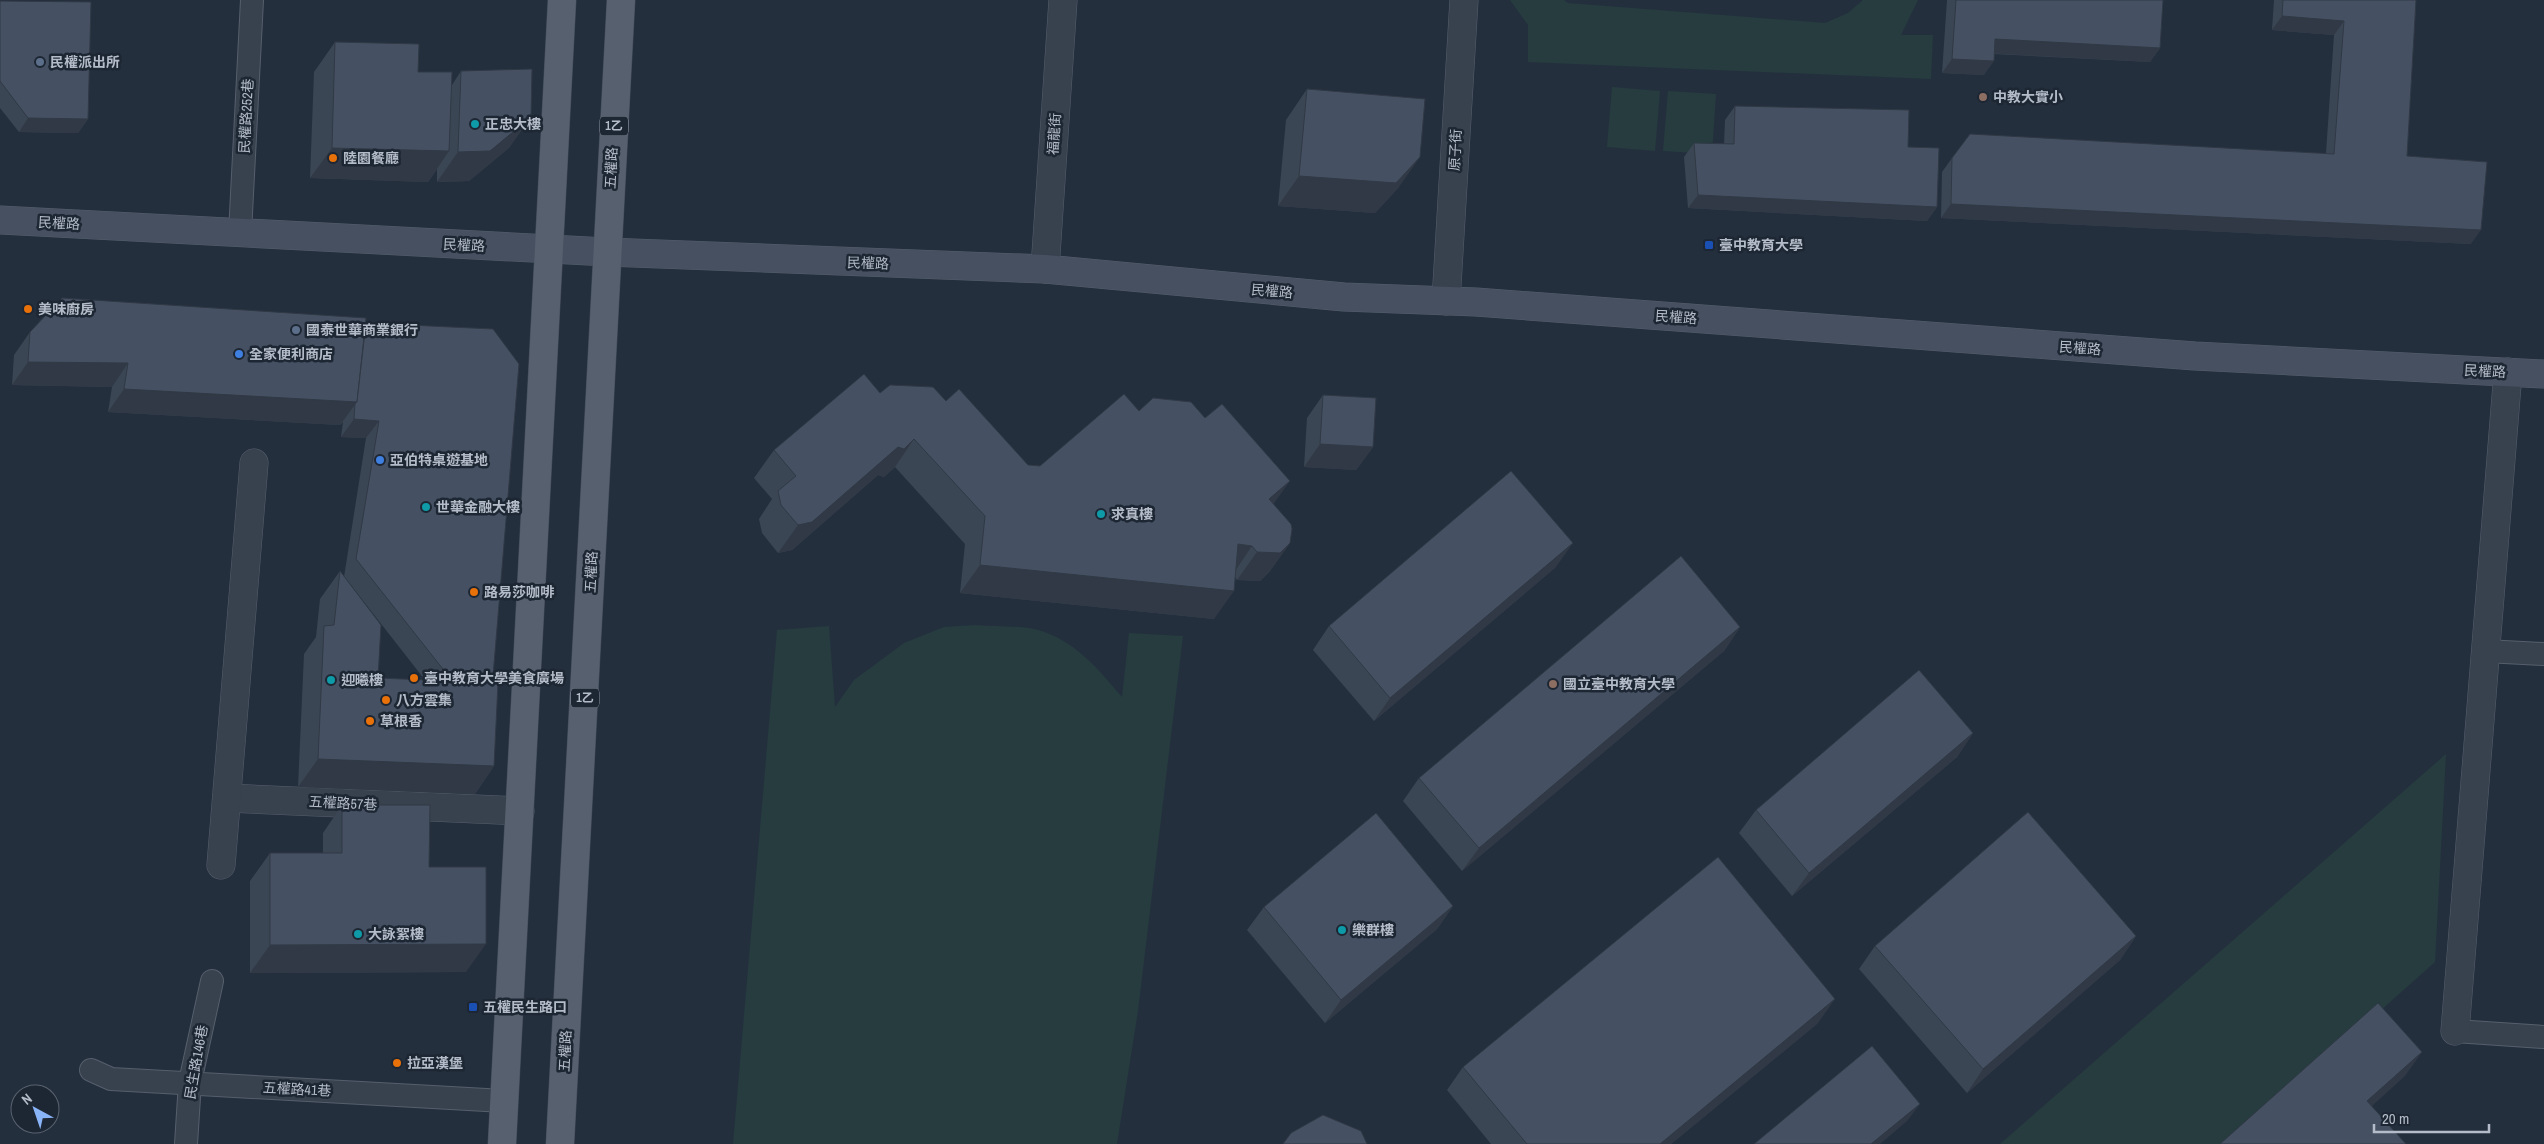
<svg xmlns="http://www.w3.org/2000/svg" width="2544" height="1144" viewBox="0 0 2544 1144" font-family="'Archivo Narrow','Noto Sans TC',sans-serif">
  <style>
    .green { fill: #263c3f }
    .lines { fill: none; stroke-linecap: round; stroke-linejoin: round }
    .lane-casing { stroke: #565f6c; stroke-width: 24 }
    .street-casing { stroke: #565f6c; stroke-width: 29 }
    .secondary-casing { stroke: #565f6c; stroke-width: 29 }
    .primary-casing { stroke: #414a57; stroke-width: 29 }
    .lane { stroke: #38414e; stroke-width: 22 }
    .street { stroke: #38414e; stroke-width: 28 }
    .secondary { stroke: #465061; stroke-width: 28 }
    .primary { stroke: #56606e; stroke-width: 28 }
    .wall { fill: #3b4654; fill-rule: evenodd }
    .shaded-wall { fill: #303945 }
    .building { fill: #455162; stroke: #303945 }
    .service-dot { fill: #5c6f8a; stroke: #1d2633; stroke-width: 2 }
    .education-dot { fill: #8d6e63; stroke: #1d2633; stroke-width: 2 }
    .culture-dot { fill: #0f9aa8; stroke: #1d2633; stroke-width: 2 }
    .food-dot { fill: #e8710a; stroke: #1d2633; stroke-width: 2 }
    .transit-dot { fill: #1a4fb4; stroke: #1d2633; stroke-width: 2 }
    .shop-dot { fill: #3f7fe0; stroke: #1d2633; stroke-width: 2 }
    .labels { text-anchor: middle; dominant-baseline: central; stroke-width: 5; stroke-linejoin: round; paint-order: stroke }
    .shield { fill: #1d2633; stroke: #878f9c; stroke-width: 1 }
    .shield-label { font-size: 12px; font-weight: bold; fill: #b4bcc9 }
    .poi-label { font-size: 14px; font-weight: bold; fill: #b4bcc9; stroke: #1d2633; text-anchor: start }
    .street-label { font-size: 14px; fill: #b4bcc9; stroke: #1d2633 }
  </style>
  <rect width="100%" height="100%" fill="#242f3e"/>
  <g class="green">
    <polygon points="1510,0 1564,0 1568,3 1825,23 1848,13 1863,0 1918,0 1901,35 1933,35 1931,79 1528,62 1528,25"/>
    <polygon points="1612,87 1660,91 1655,151 1607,147"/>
    <polygon points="1668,91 1716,94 1712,154 1663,151"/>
    <path d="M975,625C995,627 1019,625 1038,630C1075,640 1099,670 1122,697L1129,633L1183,636L1138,1011L1117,1144H733L777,630L829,626L835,707L854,680L904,643L944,627Z"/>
    <polygon points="2446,754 2435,962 2231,1144 2000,1144"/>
  </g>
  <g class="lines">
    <g class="lane-casing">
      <g id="lane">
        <polyline points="240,233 252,0"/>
        <polyline points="2485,651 2544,654"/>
        <polyline points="2455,1031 2544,1037"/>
        <polyline points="91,1070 111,1079 504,1101"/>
        <polyline points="186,1144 190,1082 212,981"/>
      </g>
    </g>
    <g class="street-casing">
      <g id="street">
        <polyline points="1045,269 1063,0"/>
        <polyline points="1446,301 1464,0"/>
        <polyline points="227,798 520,811"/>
        <polyline points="221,865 254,463"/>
        <polyline points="2455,1031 2508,372"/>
      </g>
    </g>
    <g class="secondary-casing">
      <polyline id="secondary" points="0,220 607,252 1045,269 1344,297 1476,302 2195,356 2544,374"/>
    </g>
    <g class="primary-casing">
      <g id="primary">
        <polyline points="502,1144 562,0"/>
        <polyline points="560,1144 621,0"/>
      </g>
    </g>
    <use href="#lane" class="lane"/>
    <use href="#street" class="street"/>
    <use href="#secondary" class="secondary"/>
    <use href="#primary" class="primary"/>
  </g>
  <g class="wall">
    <polygon points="1947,0 2163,0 2160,48 2150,62 1994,54 1984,75 1942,73"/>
    <polygon points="2274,0 2416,0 2407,156 2471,244 1941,218 1942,172 1952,158 2326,153 2334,35 2272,30"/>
    <polygon points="0,1 88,119 78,133 19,132 0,108"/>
    <polygon points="335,42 418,72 452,85 461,71 510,147 469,181 437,182 437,169 428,182 310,178 314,72"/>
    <polygon points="1307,89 1399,187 1375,213 1278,206 1286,120"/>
    <polygon points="1735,106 1908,147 1937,207 1927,221 1688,208 1684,157 1694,143 1724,144 1725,120"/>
    <path d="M366,323L493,676L488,682L494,766L475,794L298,787L304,654L316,637L320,599L340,571L344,577L366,438L341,437L343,422L340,425L108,412L112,387L12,385L14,355L30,332ZM346,579L425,680L378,678Z"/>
    <polygon points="880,393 946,401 1028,465 1040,466 1139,411 1274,504 1290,543 1270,571 1260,581 1237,580 1235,577 1214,619 960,593 965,544 895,467 884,477 878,475 792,550 778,553 762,533 759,519 772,499 754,478 774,450"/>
    <polygon points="1323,395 1373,447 1356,470 1304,467 1307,418"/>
    <polygon points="1556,567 1374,721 1313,650 1329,626"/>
    <polygon points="1740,627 1724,651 1462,871 1403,801 1419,778"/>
    <polygon points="1973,733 1957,757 1792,896 1739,833 1756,810"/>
    <polygon points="342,805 429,867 466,972 250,973 250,881 270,853 323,853 323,833"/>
    <polygon points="1453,906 1437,929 1325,1023 1247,930 1264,907"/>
    <polygon points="2136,936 2120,960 1967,1093 1859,969 1875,946"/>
    <polygon points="1818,1023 1671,1144 1491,1144 1447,1090 1463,1067"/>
  </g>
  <g class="shaded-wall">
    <polygon points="2282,16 2344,21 2334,35 2272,30"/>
    <polygon points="1995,39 2160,48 2150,62 1985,53"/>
    <polygon points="1952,59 1994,61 1984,75 1942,73"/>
    <polygon points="531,117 510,147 469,181 437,182 458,152"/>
    <polygon points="28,118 88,119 78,133 19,132"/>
    <polygon points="332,148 449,151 428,182 310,178"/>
    <polygon points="1420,157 1399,187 1375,213 1278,206 1299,176"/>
    <polygon points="1698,195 1937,207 1927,221 1688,208"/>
    <polygon points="1951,204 2481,230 2471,244 1941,218"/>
    <polygon points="28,362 128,363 112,387 12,385"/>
    <polygon points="124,389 357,402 340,425 108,412"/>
    <polygon points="354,419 379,421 366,438 341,437"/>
    <polygon points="914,439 895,467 884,477 878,475 792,550 778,553 798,525 898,447"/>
    <polygon points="1320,444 1373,447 1356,470 1304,467"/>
    <polygon points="1290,481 1270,509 1269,499"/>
    <polygon points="1290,543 1270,571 1260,581 1237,580 1257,552"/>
    <polygon points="1573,543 1556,567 1374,721 1390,698"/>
    <polygon points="1238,544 1252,546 1233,574"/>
    <polygon points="980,565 1234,591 1214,619 960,593"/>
    <polygon points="1740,627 1724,651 1462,871 1479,848"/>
    <polygon points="493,676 481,693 438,695 450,678"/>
    <polygon points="1973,733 1957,757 1792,896 1809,873"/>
    <polygon points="318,759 494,766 475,794 298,787"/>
    <polygon points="1453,906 1437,929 1325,1023 1341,1000"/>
    <polygon points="2136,936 2120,960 1967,1093 1983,1069"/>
    <polygon points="486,944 466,972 250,973 270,945"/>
    <polygon points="1835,999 1818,1023 1671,1144 1660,1144"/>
    <polygon points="2422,1052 2405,1076 2351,1125 2367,1101"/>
    <polygon points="1920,1104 1907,1121 1880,1144 1871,1144"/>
  </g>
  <g class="building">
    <polygon points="1956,0 2163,0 2160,48 1995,39 1994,61 1952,59"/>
    <polygon points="2283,0 2416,0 2407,156 2487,162 2481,230 1951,204 1952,158 1970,134 2334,154 2344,21 2282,16"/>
    <polygon points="0,1 91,2 88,119 28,118 0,81"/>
    <polygon points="335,42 419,44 418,72 452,72 449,151 332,148"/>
    <polygon points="532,69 531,117 490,151 458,152 461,71"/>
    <polygon points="1307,89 1425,99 1420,157 1396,183 1299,176"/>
    <polygon points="1735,106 1909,110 1908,147 1939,148 1937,207 1698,195 1694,143 1734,144"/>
    <polygon points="62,298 366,318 357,402 124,389 128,363 28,362 30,332"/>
    <polygon points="366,323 493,329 519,364 493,676 450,678 356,559 379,421 354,419 355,404 357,402"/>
    <polygon points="864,374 880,393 890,385 933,387 946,401 959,389 1028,465 1040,466 1124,394 1139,411 1153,398 1191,402 1205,418 1222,404 1290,481 1269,499 1291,524 1292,529 1290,543 1280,553 1257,552 1252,546 1238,544 1234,591 980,565 985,516 914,439 904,449 898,447 812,522 798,525 781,505 778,491 796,476 774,450"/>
    <polygon points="1323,395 1376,398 1373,447 1320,444"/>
    <polygon points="1511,471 1573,543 1390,698 1329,626"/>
    <polygon points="1681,556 1740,627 1479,848 1419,778"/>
    <polygon points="340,571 381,625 378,678 498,683 494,766 318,759 324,626 334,625"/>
    <polygon points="1919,670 1973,733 1809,873 1756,810"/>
    <polygon points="342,805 430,805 429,867 486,867 486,944 270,945 270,853 342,853"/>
    <polygon points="2028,812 2136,936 1983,1069 1875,946"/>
    <polygon points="1376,813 1453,906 1341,1000 1264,907"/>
    <polygon points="1718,857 1835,999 1660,1144 1527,1144 1463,1067"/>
    <polygon points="2378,1003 2422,1052 2367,1101 2406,1144 2220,1144"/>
    <polygon points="1872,1046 1920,1104 1871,1144 1754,1144"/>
    <polygon points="1323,1115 1361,1131 1367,1144 1283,1144 1291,1133"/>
  </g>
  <g class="service-dot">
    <circle cx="40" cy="62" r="5"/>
    <circle cx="296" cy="330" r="5"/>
  </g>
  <g class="education-dot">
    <circle cx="1983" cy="97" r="5"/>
    <circle cx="1553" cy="684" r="5"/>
  </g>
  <g class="culture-dot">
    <circle cx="475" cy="124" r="5"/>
    <circle cx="426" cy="507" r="5"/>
    <circle cx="1101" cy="514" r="5"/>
    <circle cx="331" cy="680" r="5"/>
    <circle cx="1342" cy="930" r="5"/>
    <circle cx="358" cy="934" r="5"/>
  </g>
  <g class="food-dot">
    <circle cx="333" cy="158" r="5"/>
    <circle cx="28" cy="309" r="5"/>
    <circle cx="474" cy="592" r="5"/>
    <circle cx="414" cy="678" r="5"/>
    <circle cx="386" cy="700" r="5"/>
    <circle cx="370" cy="721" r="5"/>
    <circle cx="397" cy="1063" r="5"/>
  </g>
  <g class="transit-dot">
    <rect x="1704" y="240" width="10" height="10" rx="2.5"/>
    <rect x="468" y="1002" width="10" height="10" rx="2.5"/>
  </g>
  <g class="shop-dot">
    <circle cx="239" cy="354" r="5"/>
    <circle cx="380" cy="460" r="5"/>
  </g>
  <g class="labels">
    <g class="shield">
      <rect x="600" y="116.5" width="28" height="19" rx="4"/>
      <rect x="571" y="688.5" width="28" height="19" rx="4"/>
    </g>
    <g class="shield-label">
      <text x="614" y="126">1乙</text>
      <text x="585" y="698">1乙</text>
    </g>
    <g class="poi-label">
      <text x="50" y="62">民權派出所</text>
      <text x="1993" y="97">中教大實小</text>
      <text x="485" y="124">正忠大樓</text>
      <text x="343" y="158">陸園餐廳</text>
      <text x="1719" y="245">臺中教育大學</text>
      <text x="38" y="309">美味廚房</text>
      <text x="306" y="330">國泰世華商業銀行</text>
      <text x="249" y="354">全家便利商店</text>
      <text x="390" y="460">亞伯特桌遊基地</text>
      <text x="436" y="507">世華金融大樓</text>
      <text x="1111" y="514">求真樓</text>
      <text x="484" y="592">路易莎咖啡</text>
      <text x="424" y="678">臺中教育大學美食廣場</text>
      <text x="341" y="680">迎曦樓</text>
      <text x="1563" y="684">國立臺中教育大學</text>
      <text x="396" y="700">八方雲集</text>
      <text x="380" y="721">草根香</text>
      <text x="1352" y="930">樂群樓</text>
      <text x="368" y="934">大詠絮樓</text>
      <text x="483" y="1007">五權民生路口</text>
      <text x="407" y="1063">拉亞漢堡</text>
    </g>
    <g class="street-label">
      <text transform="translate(246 116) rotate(-87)">民權路252巷</text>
      <text transform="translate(1054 134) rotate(-86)">福龍街</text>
      <text transform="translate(1455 150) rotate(-87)">原子街</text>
      <text transform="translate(611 168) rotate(-87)">五權路</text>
      <text transform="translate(59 223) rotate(3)">民權路</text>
      <text transform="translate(464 245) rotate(3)">民權路</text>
      <text transform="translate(868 263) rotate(2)">民權路</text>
      <text transform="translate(1272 291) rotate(5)">民權路</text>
      <text transform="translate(1676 317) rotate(4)">民權路</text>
      <text transform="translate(2080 348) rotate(4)">民權路</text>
      <text transform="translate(2485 371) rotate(3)">民權路</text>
      <text transform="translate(591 572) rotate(-87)">五權路</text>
      <text transform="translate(343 803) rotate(3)">五權路57巷</text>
      <text transform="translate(565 1051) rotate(-87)">五權路</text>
      <text transform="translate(196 1062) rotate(-80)">民生路146巷</text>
      <text transform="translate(297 1089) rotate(3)">五權路41巷</text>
    </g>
  </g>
  <g transform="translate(35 1109) rotate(320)"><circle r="24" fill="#1d2633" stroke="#59626f"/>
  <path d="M0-4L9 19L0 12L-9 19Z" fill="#8ab4f8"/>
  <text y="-8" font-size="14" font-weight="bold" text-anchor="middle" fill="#b4bcc9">N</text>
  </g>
  <path d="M2374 1124v8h115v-8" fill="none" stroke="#b4bcc9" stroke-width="2.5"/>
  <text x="2382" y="1124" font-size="15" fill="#b4bcc9" stroke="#1d2633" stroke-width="4" paint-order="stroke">20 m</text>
</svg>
